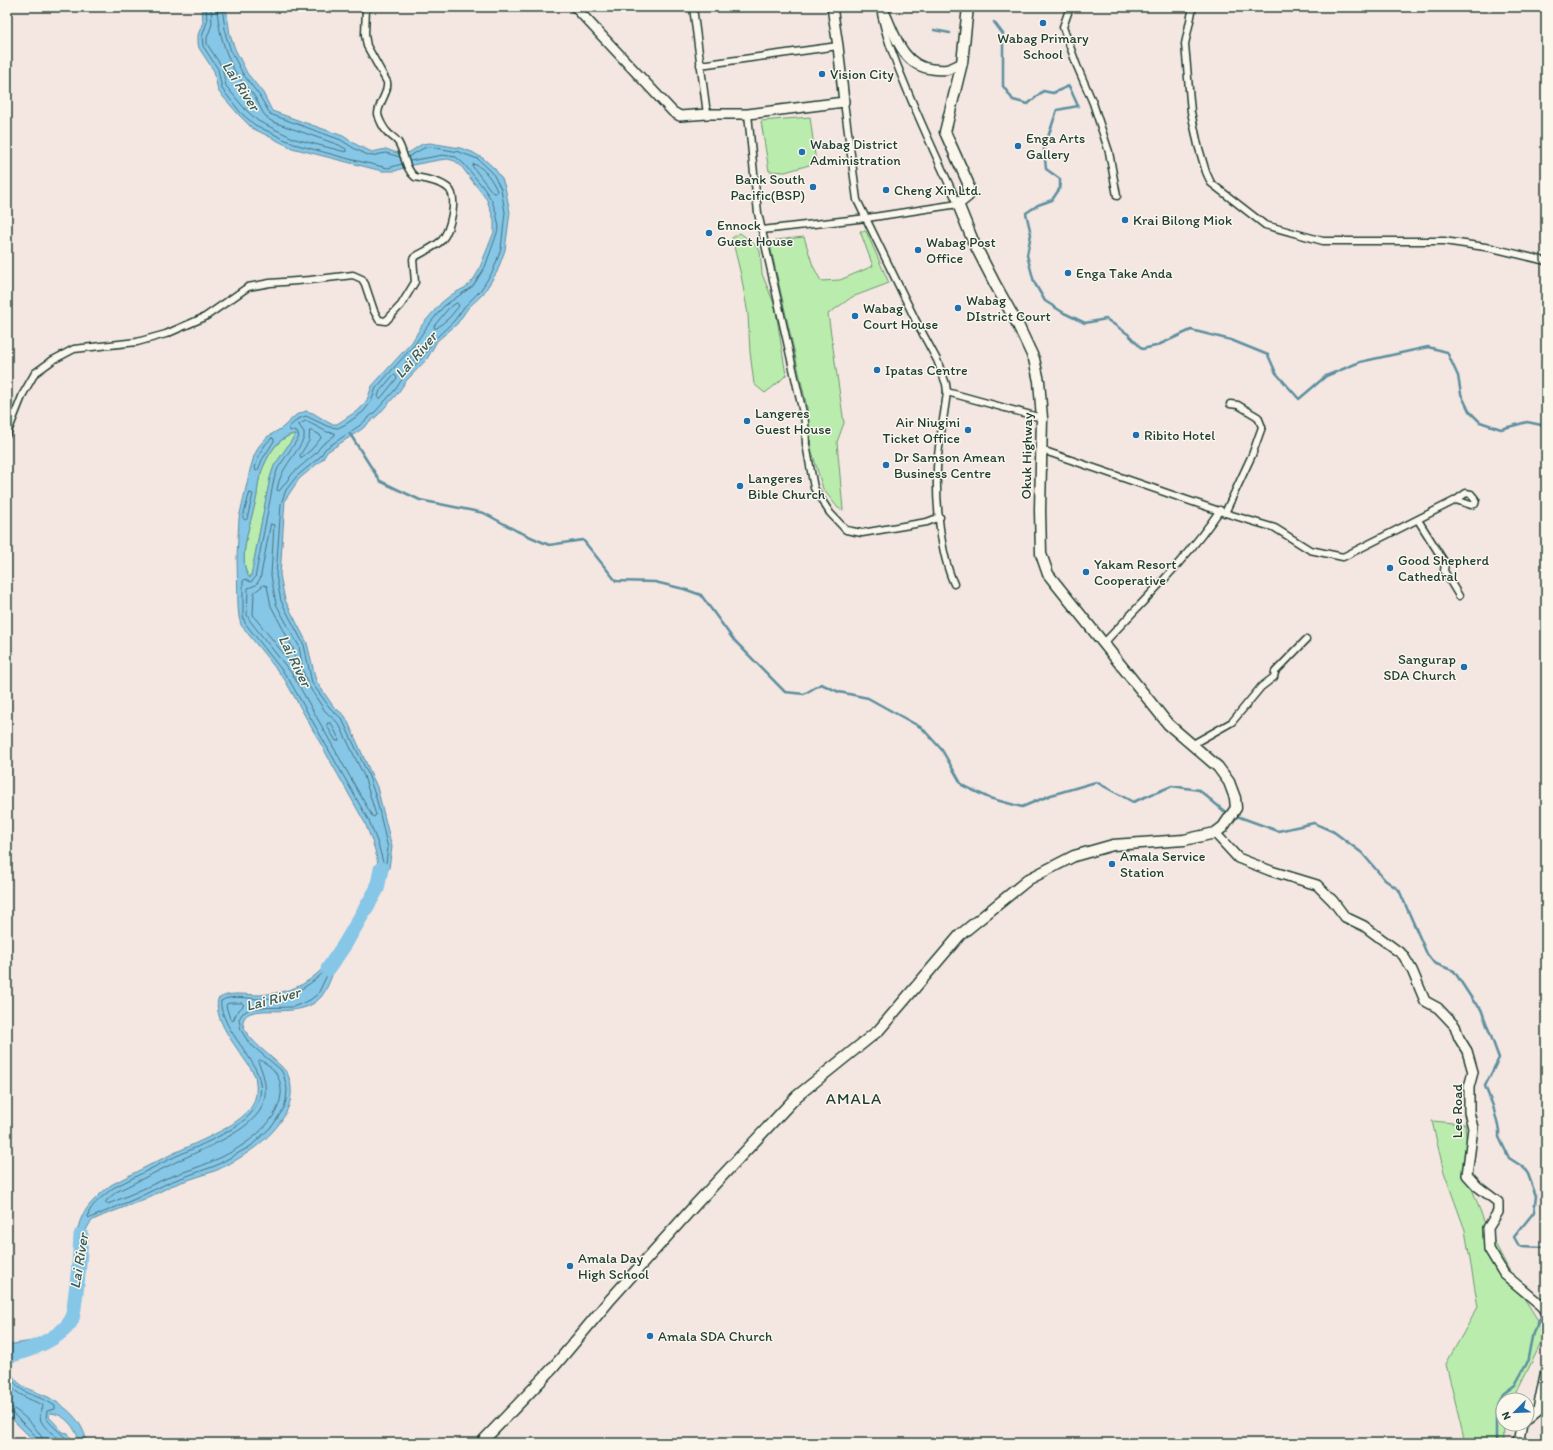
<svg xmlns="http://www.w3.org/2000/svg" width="1553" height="1450" viewBox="0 0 1553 1450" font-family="Itim,sans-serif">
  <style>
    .green { fill: #baedad; stroke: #6c9570 }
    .water { fill: #86c6e7; stroke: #5d8f9f; fill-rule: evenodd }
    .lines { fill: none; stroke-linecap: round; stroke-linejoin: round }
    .shore { stroke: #48747c; stroke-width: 1 }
    .stream { stroke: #5d8f9f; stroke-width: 2.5 }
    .river { stroke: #86c6e7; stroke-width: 15 }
    .street-casing { stroke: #1f3d34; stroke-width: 9 }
    .secondary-casing { stroke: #1f3d34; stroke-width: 12 }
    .primary-casing { stroke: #1f3d34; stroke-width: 13 }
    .street { stroke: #fbf7ec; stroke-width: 6 }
    .secondary { stroke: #fbf7ec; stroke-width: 9 }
    .primary { stroke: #fbf7ec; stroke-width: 10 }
    .poi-dot { fill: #1f6fb2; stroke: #fbf7ec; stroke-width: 1.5 }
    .labels { text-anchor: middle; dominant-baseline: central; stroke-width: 3; stroke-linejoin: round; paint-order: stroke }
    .poi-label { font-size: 14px; fill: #1f3d34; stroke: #fbf7ec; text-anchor: start }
    .street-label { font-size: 14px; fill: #1f3d34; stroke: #fbf7ec }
    .water-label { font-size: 15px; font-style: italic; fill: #395f61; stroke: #fbf7ec }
    .quarter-label { font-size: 16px; letter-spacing: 1px; fill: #1f3d34; stroke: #fbf7ec }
  </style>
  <rect width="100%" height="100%" fill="#f4e6e1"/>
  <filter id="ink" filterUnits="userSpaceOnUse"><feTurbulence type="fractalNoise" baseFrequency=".025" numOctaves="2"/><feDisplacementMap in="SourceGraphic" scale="8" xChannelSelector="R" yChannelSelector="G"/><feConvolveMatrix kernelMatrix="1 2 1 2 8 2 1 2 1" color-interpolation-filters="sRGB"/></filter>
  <g filter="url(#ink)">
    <g class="green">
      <polygon points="810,117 816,163 785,172 769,171 761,121"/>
      <polygon points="860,231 866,231 889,283 852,297 828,314 844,423 837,442 843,510 838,508 823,489 811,448 807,407 770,245 776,240 804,237 813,266 821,281 840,280 873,266"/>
      <polygon points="740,233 752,242 760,251 762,274 775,306 786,375 779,382 765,393 754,384 750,352 748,314 741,275 732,238"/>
      <path d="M296,434L274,466L270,478L251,576L250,578C236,563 251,521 255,504C258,495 257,485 260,476C265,460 277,436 296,434Z"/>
      <polygon points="1432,1121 1465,1124 1470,1183 1485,1224 1522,1295 1546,1333 1513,1400 1503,1400 1504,1443 1465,1443 1446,1364 1478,1307 1465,1230 1444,1172"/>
    </g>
    <g class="water">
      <path d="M202,7H226L230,35L235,49L247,73L263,93L272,111L343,136L357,145L372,152L386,149L397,153H405L410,152L422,144L430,143L460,148L472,152L484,159L495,169L502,179L505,187L510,212L505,250L497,272L483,294L468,308L457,324L437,341L427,359L406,381L398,393L378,415L362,429L327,452L323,459L299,479L285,500L280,575L285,600L307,643L316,681L333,706L345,716L348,722L377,787L392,847L389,868L377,889C380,859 376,851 365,823L285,680L241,625L239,617L238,606L237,557L239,518L250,470L254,456L259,446L267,437L282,428L296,415L306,411L313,413L331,424H337L360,409L367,400L372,386L412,342L422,325L441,303L451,295L466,287L473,280L478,272L494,232V220L487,200L461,166L455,161L448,159L439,160L412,165L395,171H382L292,148L252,128L239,115L218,91L214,71L199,48L198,43V35L203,22ZM296,434L274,466L270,478L251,576L250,578C236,564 251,521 255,504C258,495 257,485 260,476C265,460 277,435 296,434Z"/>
      <path d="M340,952C335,965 330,986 321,997C300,1021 256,1003 245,1017C232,1033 283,1062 288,1075C305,1118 250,1155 217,1170C202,1176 186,1180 171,1186C159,1192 148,1198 135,1203C121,1209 107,1213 93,1220C84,1228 83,1242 80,1254C79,1246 77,1237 78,1229C81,1210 97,1196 111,1185C130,1175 149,1165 168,1156C190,1145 239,1127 252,1106C257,1097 257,1087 255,1076C245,1056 212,1023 218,999C229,991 246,995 260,995C269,994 279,993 288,990C309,985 324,967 340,952Z"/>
      <path d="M51,1338C38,1355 31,1356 11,1362L9,1365C14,1388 31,1389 48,1397C67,1407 83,1421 87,1443H80C76,1429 66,1414 50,1413L49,1417L63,1432L68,1433L74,1443H36L7,1414V1345Z"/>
    </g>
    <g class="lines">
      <g class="shore">
        <polyline points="206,7 207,22 202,37 203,46 218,69 222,89 241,113 255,125 294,144 349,159 388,168 402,164"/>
        <path d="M211,7L212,24L207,38V44L222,67L226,86L245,109L258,121L295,139L346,152V149L339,145L273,122C262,116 261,107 255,97C250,90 244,85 239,78C226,58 218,31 217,7"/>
        <polyline points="222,7 226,36 231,51 243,74 259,95 270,114 341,140 355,149 370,156 386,153 400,157"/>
        <polyline points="408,157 424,148 430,147 459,152 478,159 492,172 501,189 505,212 501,249 493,271 480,291 465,306 454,321 435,339 423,357 403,378 395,390 375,412 359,426 325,449 320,457 296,477 286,490 281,504 276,575 281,601 304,645 312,683 330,708 342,719 368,774 377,801 385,836 388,848 386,863 385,864 383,862 378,844 369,821 288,678 245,623 243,616 243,581 245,579 251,582 255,578 274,479 278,468 299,437 297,432 289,430 289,427 298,419 306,416 329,427 338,428 346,424 363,412 371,402 376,388 415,344 426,328 444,306 473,286 485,267 495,239 499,227 496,212 491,199 483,187 464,164 456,157 443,155 410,161"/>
        <path d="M474,164C484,167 493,181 497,191L496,193H493L473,167Z"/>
        <polygon points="457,303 459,306 450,317 437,328 434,328 434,326 448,309"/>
        <path d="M421,347L422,349C419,356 414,361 408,365H406V362L419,348Z"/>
        <polygon points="394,375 396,376 397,378 381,398 379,398 378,396 380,391"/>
        <path d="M306,421L327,432L335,433V435L321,446L316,453L293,473L280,490L278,491L277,489C281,467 295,457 304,438V432L299,425Z"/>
        <polygon points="310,431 313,431 320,435 321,438 311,450 301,458 300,455 309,441"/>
        <path d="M272,438L274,439V441L262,460L258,470L256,471L255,468C258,458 262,445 272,438Z"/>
        <polygon points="250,493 253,494 247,519 245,520 243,518"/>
        <polygon points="271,524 274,525 271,575 276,604 299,646 303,671 308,685 325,711 337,722 340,726 364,776 376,815 374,817 372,816 293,675 250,621 247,615 248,588 256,585 260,579"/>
        <polygon points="264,585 267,586 271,606 293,648 296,663 294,665 292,664 255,618 253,614 254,593"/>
        <polygon points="328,723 331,723 339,739 338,741 336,741 327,726"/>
        <path d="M325,971H328V973L318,994L310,1000L293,1007L251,1008L242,1014L239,1019L241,1030L249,1043L281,1070L284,1076L287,1089L286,1100L284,1108L273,1125L251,1146L215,1166L170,1182L135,1199L90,1218L88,1217C88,1206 105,1195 113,1188C132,1178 151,1169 170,1159C193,1148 242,1130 255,1108C275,1075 236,1047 225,1019C223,1014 220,1007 221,1001C231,994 250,999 261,999C289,997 305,990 325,971Z"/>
        <polygon points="231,1003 242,1003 244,1005 237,1012 233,1021 230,1019 226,1006 227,1004"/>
        <path d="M260,1060C274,1067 282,1078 281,1094C279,1125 239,1150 213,1161C198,1168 182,1172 167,1178C147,1187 128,1196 108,1204L106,1203V1201L116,1192C136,1182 156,1172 176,1162C202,1149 242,1135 259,1112C269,1096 266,1078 258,1062Z"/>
        <path d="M7,1349L36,1345L38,1347C30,1356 15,1353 7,1361"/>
        <path d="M7,1373C23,1398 34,1392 55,1406V1409L47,1411L46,1418C52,1427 64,1434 69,1443"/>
        <path d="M7,1382C16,1395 29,1399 43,1405C43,1409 40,1412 40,1417C41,1428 57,1435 63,1443"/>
        <path d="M7,1406C17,1407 43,1433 44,1443"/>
        <path d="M7,1411L11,1412C18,1419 37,1434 39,1443"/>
      </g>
      <g class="stream">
        <polyline points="994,22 1003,34 1003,86 1013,100 1028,104 1043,91 1053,93 1069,86 1078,106 1057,110 1044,149 1046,169 1060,179 1060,188 1052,200 1038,205 1026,213 1031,234 1027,255 1034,282 1045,301 1064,313 1085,323 1106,319 1128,334 1142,349 1156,346 1191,330 1231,340 1268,355 1276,373 1299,399 1326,376 1360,362 1428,347 1447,352 1458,376 1461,394 1469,411 1480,422 1501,429 1527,422 1546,426"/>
        <polyline points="934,30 950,33"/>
        <polyline points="350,434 380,481 420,500 484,513 517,531 549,545 583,540 616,581 655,582 684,589 701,595 733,639 785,692 804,694 821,684 839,692 868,698 922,728 942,750 962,785 989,798 1022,807 1051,795 1096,782 1133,802 1172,786 1199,790 1224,811 1230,813"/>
        <polyline points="1234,815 1278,831 1314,823 1334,832 1362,853 1385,880 1399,890 1427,954 1434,963 1454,971 1474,1002 1481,1009 1499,1058 1485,1086 1493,1106 1499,1130 1499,1137 1509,1158 1523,1167 1528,1174 1536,1196 1534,1212 1514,1237 1519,1246 1546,1247"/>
        <polyline points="1496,1443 1496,1409 1503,1394 1515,1385 1527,1363 1533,1332 1540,1318"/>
      </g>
      <g class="river">
        <polyline points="328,969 345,944 377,889 381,869"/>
        <path d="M7,1356C26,1352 60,1339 71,1321C74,1315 74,1306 75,1300C78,1278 80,1257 81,1235"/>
      </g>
      <g class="street-casing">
        <g id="street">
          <polyline points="693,7 707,114"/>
          <polyline points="1070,7 1063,27 1077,66 1093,103 1109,152 1117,196"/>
          <polyline points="1193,7 1185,44 1191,112 1198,145 1206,172 1211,183 1265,225 1323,241 1444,241 1492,248 1546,261"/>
          <polyline points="700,65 838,46"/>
          <path d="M844,102L857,200L916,321L937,360L946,384L947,392C944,418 938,444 937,469C936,503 940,553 954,584"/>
          <polyline points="748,114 758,213 805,422 806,444 814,488 830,513 846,530 862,533 927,522 940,517"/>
          <path d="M762,230L867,218L958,204C941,167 924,130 908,92C897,65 885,37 880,8"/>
          <polyline points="947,392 1042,418"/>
          <path d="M7,434L23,394L35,373L53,360L74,349L137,342L166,334L205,317L248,287L270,283L310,280L353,275L362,279L365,284L374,311L379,320L386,321L401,305L415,282L413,259L415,257C423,252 435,247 442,240C450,230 459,197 448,188C440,181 425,179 415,177C404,168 405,153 398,142C395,138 391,136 388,133C384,129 379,120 378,114C378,103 389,93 387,82L367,46L365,35L366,7"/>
          <polyline points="1042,450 1225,513 1275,528 1310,550 1343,557 1456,500 1471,505 1475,504 1476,500 1471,494 1466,493 1456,500"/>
          <polyline points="1225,513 1252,455 1262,427 1258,417 1238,405 1230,404"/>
          <polyline points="1418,520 1445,563 1444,571 1459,596"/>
          <path d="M1103,644C1143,601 1187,559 1220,510"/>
          <polyline points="1193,744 1232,722 1261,687 1274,677 1275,672 1306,640"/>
        </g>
      </g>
      <g class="secondary-casing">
        <g id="secondary">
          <polyline points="575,7 673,112 680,116 707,114 748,114 844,102 838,46 832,7"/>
          <path d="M882,7C894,31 901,66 932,69C947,71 948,70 962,63"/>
          <polyline points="1215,833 1238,858 1271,871 1317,885 1333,901 1345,917 1364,926 1403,955 1412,970 1425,1001 1438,1008 1455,1026 1459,1038 1467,1051 1473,1072 1469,1087 1469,1112 1473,1128 1467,1175 1477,1186 1498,1202 1498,1212 1488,1228 1489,1249 1504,1274 1542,1306 1546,1311"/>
          <polyline points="1527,1419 1538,1410 1546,1370"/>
          <polyline points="1518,1443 1522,1424"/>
        </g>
      </g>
      <g class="primary-casing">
        <polyline id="primary" points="481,1443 552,1369 609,1301 696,1204 797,1096 879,1030 960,935 1029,879 1074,856 1113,845 1184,840 1215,833 1223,827 1236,808 1235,798 1229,782 1218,767 1168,724 1048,574 1041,554 1040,510 1042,418 1039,381 1034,359 1018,325 995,284 973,241 958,204 968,196 968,183 945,132 962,63 968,7"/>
      </g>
      <use href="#street" class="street"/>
      <use href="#secondary" class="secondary"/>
      <use href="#primary" class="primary"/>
    </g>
  </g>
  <g class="poi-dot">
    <circle cx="1043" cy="23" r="4"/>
    <circle cx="822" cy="74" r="4"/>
    <circle cx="1018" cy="146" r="4"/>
    <circle cx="802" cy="152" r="4"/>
    <circle cx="813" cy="187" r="4"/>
    <circle cx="886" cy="190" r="4"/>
    <circle cx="1125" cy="220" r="4"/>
    <circle cx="709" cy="233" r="4"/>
    <circle cx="918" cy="250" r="4"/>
    <circle cx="1068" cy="273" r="4"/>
    <circle cx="958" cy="308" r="4"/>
    <circle cx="855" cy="316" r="4"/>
    <circle cx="877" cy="370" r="4"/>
    <circle cx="747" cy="421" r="4"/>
    <circle cx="968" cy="430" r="4"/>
    <circle cx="1136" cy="435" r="4"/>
    <circle cx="886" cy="465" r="4"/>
    <circle cx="740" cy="486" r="4"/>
    <circle cx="1390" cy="568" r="4"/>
    <circle cx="1086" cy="572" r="4"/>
    <circle cx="1464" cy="667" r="4"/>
    <circle cx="1112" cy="864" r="4"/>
    <circle cx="570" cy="1266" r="4"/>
    <circle cx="650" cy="1336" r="4"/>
  </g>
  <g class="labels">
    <g class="poi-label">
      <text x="1043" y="38" text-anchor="middle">Wabag Primary<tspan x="1043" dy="16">School</tspan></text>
      <text x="830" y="74">Vision City</text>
      <text x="1026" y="138">Enga Arts<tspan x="1026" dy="16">Gallery</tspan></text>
      <text x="810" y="144">Wabag District<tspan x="810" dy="16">Administration</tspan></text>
      <text x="805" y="179" text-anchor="end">Bank South<tspan x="805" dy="16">Pacific(BSP)</tspan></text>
      <text x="894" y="190">Cheng Xin Ltd.</text>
      <text x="1133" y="220">Krai Bilong Miok</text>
      <text x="717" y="225">Ennock<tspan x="717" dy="16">Guest House</tspan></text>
      <text x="926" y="242">Wabag Post<tspan x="926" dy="16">Office</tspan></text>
      <text x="1076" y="273">Enga Take Anda</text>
      <text x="966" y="300">Wabag<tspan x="966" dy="16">DIstrict Court</tspan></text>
      <text x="863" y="308">Wabag<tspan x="863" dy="16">Court House</tspan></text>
      <text x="885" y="370">Ipatas Centre</text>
      <text x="755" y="413">Langeres<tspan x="755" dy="16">Guest House</tspan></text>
      <text x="960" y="422" text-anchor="end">Air Niugini<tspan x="960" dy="16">Ticket Office</tspan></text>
      <text x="1144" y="435">Ribito Hotel</text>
      <text x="894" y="457">Dr Samson Amean<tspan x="894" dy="16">Business Centre</tspan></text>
      <text x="748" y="478">Langeres<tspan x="748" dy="16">Bible Church</tspan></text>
      <text x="1398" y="560">Good Shepherd<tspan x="1398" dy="16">Cathedral</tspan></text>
      <text x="1094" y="564">Yakam Resort<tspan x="1094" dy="16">Cooperative</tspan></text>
      <text x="1456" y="659" text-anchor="end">Sangurap<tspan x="1456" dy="16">SDA Church</tspan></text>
      <text x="1120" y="856">Amala Service<tspan x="1120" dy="16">Station</tspan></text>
      <text x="578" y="1258">Amala Day<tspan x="578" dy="16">High School</tspan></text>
      <text x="658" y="1336">Amala SDA Church</text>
    </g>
    <g class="street-label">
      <text transform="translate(1027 456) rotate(-89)">Okuk Highway</text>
      <text transform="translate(1457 1111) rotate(-90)">Lee Road</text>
    </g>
    <g class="water-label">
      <text transform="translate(241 86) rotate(57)">Lai River</text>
      <text transform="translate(416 355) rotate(-49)">Lai River</text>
      <text transform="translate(295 661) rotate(64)">Lai River</text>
      <text transform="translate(273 999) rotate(-15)">Lai River</text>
      <text transform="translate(79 1261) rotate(-81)">Lai River</text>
    </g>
    <g class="quarter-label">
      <text x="854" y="1098">AMALA</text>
    </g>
  </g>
  <rect width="1553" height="1450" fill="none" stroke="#fbf7ec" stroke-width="24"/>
  <rect x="12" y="12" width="1529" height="1426" fill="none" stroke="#1f3d34" stroke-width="1.5" filter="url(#ink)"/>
  <g transform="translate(1515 1412) rotate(246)"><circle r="19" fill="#fbf7ec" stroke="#a3ada2"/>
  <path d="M0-3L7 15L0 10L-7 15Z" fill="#1f6fb2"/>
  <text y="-6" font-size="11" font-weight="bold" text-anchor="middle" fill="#1f3d34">N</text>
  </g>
</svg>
